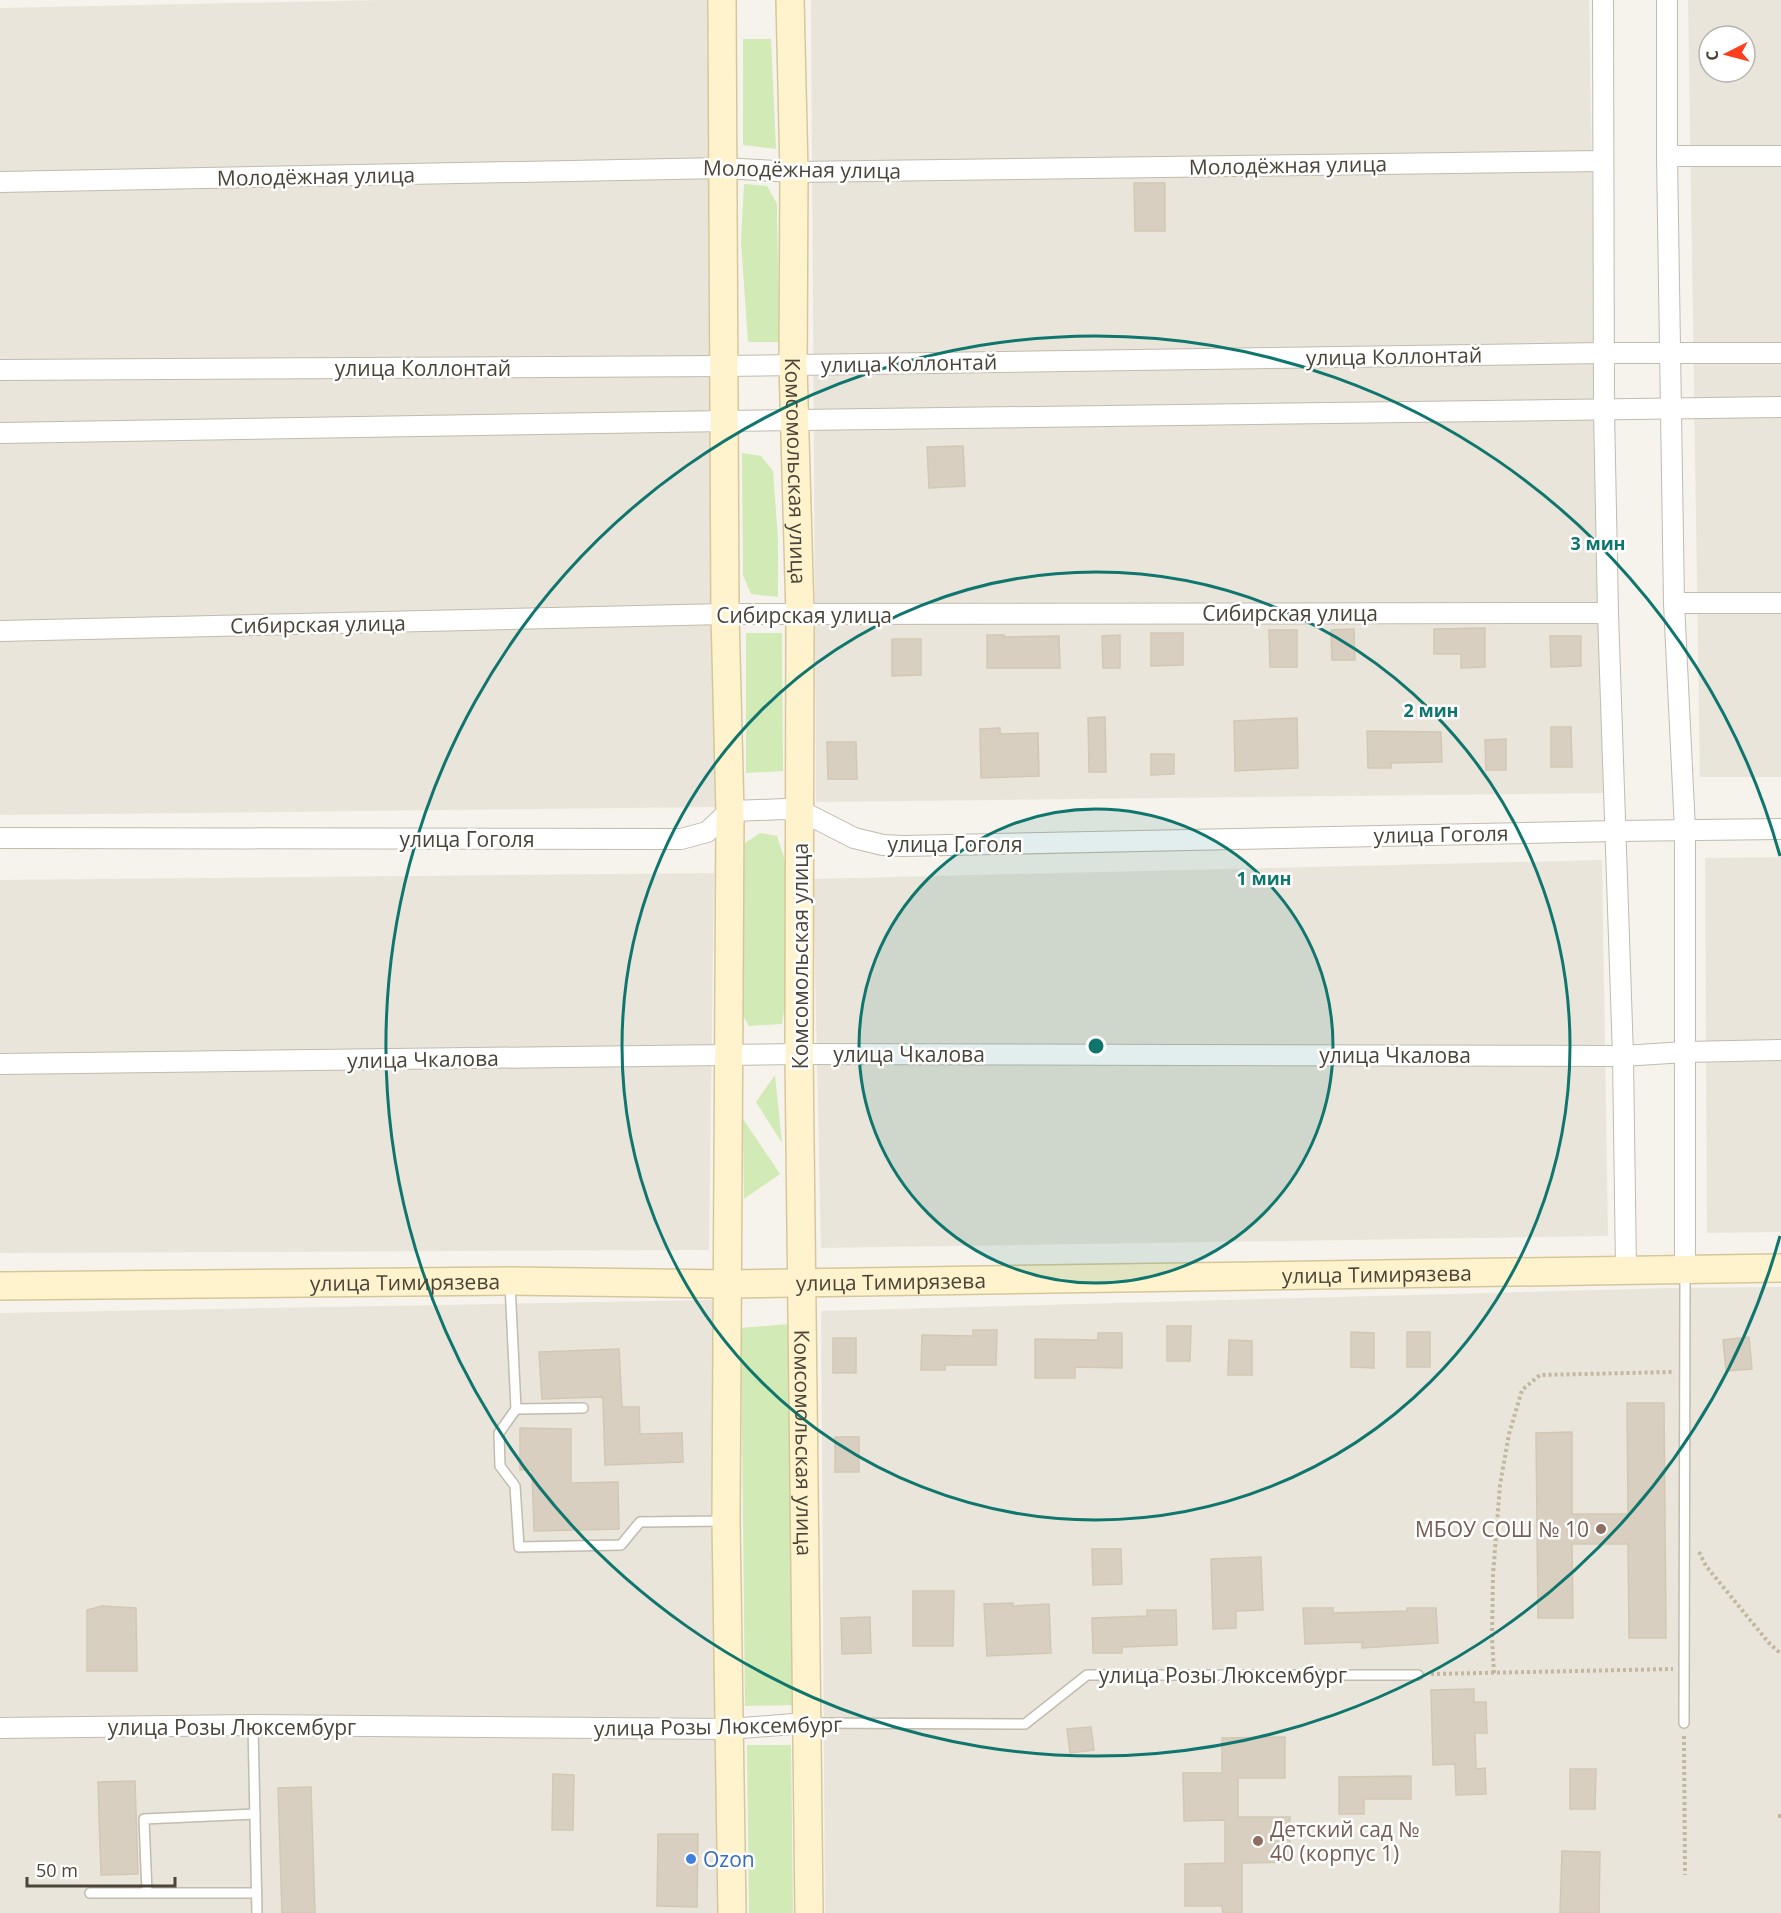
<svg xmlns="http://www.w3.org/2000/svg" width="1781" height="1913" viewBox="0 0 1781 1913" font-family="'Open Sans',sans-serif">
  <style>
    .residential { fill: #eae5da; fill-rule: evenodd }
    .green { fill: #d2eab5 }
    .building { fill: #d8cfc1; stroke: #d3c7b4; stroke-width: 1.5 }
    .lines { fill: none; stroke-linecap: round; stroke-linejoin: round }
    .lane-casing { stroke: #c2bbae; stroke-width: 12 }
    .street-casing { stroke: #c2bbae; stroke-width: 22 }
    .secondary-casing { stroke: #d6c79b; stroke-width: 30 }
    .path { stroke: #c4b79f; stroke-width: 4; stroke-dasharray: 3 3; stroke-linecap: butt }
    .lane { stroke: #fff; stroke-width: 9 }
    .street { stroke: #fff; stroke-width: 20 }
    .secondary { stroke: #fff3cd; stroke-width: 27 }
    .ring { fill: none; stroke: #0f766e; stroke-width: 3 }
    .education-dot { fill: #8d6e63; stroke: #fff; stroke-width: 2 }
    .shop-dot { fill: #3f7fe0; stroke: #fff; stroke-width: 2 }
    .labels { text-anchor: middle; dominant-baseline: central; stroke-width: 5; stroke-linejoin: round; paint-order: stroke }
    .street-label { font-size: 21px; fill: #4b4439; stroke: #fff }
    .education-label { font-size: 21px; fill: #785e54; stroke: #fff; text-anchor: end }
    .shop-label { font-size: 21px; fill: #366cbe; stroke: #fff; text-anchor: start }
    .centre { fill: #0f766e; stroke: #fff; stroke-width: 3 }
    .ring-label { font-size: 18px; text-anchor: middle; font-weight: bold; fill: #0f766e; stroke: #fff; stroke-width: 5; stroke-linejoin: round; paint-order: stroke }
  </style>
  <rect width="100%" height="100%" fill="#f6f3ec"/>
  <g class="residential">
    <polygon points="379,0 707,0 715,807 0,815 0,8"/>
    <polygon points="811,0 1589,0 1603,793 816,802"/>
    <path d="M1688,0H1781V777H1700ZM1709,36H1745V72H1709Z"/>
    <polygon points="1781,857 1781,1232 1707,1233 1705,858"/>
    <polygon points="1602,860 1608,1236 821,1248 813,879"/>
    <polygon points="714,873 709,1250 0,1253 0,880"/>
    <polygon points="1781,1287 1781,1913 825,1913 821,1311 1671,1288"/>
    <polygon points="712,1300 718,1913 0,1913 0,1313"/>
  </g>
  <g class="green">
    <polygon points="743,39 771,39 776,149 743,145"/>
    <polygon points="744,184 767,186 777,204 779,342 748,342 741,242"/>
    <polygon points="742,453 761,456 773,471 778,539 778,597 751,594 743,575"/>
    <polygon points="746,633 782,633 783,771 746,773"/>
    <polygon points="760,833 777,836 786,863 788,983 782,1024 749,1026 742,1014 740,930 745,843"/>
    <polygon points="775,1075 782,1143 756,1102"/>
    <polygon points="743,1119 780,1174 744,1199"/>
    <polygon points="789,1324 795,1705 745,1706 741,1328"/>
    <polygon points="747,1745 791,1745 793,1913 749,1913"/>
  </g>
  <g class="building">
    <polygon points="1134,183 1165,183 1165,231 1135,231"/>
    <polygon points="963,446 965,486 929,488 927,447"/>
    <polygon points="1485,628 1485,667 1461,668 1461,654 1434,654 1434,629"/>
    <polygon points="1354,629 1355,660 1332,660 1331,630"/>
    <polygon points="1269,630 1297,630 1297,667 1270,667"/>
    <polygon points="1151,633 1183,633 1183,665 1151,666"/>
    <polygon points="987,635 1004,635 1004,637 1059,636 1060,668 987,668"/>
    <polygon points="1120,635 1120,668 1103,668 1102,636"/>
    <polygon points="1550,636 1581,636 1581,666 1551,667"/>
    <polygon points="892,639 921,639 921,675 892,676"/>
    <polygon points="1105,717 1106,772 1089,772 1088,718"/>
    <polygon points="1297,718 1298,768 1235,771 1234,721"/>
    <polygon points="1551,727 1571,727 1572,767 1551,767"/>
    <polygon points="1000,728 1000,734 1038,733 1039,776 981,778 980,729"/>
    <polygon points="1367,731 1441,732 1442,762 1391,763 1391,768 1368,768"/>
    <polygon points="1506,739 1506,770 1486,770 1485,740"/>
    <polygon points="827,742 856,742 857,779 828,779"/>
    <polygon points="1151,754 1174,754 1174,774 1151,775"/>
    <polygon points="1167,1326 1191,1326 1190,1361 1167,1361"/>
    <polygon points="973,1330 997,1330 996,1365 945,1365 945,1370 921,1370 922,1335 973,1336"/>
    <polygon points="1351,1332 1374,1333 1374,1368 1351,1367"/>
    <rect x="1407" y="1332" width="23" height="35"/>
    <polygon points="1098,1333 1122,1333 1122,1368 1075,1367 1075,1378 1035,1378 1035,1339 1098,1340"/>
    <polygon points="1749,1337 1752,1369 1726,1371 1723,1340"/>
    <rect x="833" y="1338" width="23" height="35"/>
    <polygon points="1229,1340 1252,1341 1252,1375 1228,1375"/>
    <polygon points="619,1349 622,1407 639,1407 640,1434 682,1433 683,1462 605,1465 603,1397 542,1399 539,1352"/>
    <polygon points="1627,1403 1664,1403 1666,1638 1629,1638 1628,1544 1572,1544 1573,1618 1538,1618 1536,1433 1572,1432 1572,1514 1628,1514"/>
    <polygon points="520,1428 571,1429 571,1483 618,1482 619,1529 534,1531 532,1470 520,1470"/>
    <rect x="835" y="1437" width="24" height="35"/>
    <polygon points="1092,1549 1121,1549 1122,1584 1093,1585"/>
    <polygon points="1261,1557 1263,1610 1236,1611 1236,1628 1213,1629 1211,1559"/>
    <polygon points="913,1591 954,1591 953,1646 913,1646"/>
    <polygon points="1013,1603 1013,1606 1049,1604 1051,1653 987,1656 984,1604"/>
    <polygon points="102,1606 136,1608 137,1671 87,1671 87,1610"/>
    <polygon points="1303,1608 1333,1608 1333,1613 1407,1611 1407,1608 1436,1608 1438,1643 1362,1648 1362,1642 1305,1644"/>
    <polygon points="1147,1610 1176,1610 1177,1645 1122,1647 1122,1653 1093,1653 1092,1618 1147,1616"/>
    <polygon points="870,1617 871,1653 842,1654 841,1618"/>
    <polygon points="1474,1689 1474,1702 1486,1702 1487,1733 1475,1733 1476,1769 1485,1768 1486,1794 1456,1795 1455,1764 1433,1765 1431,1690"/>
    <polygon points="1091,1727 1094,1750 1070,1753 1067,1729"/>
    <polygon points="1285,1737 1285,1778 1238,1778 1238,1817 1290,1817 1290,1862 1242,1863 1242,1913 1223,1913 1222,1906 1185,1906 1185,1864 1225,1863 1225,1820 1184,1821 1183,1773 1222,1773 1222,1738"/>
    <polygon points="1570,1769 1596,1769 1595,1809 1570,1809"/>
    <polygon points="553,1774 574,1775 573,1830 552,1830"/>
    <polygon points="1411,1776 1411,1799 1364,1799 1364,1814 1339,1814 1339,1777"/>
    <polygon points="135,1781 138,1874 101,1875 98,1782"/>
    <polygon points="311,1787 315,1913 282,1913 278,1788"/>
    <polygon points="658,1834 698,1834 697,1907 657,1906"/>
    <polygon points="1562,1851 1600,1852 1599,1913 1560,1913"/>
  </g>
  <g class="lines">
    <g class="lane-casing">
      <g id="lane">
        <polyline points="510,1284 516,1409 499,1433 500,1466 515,1486 519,1547 621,1545 640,1522 724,1521"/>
        <polyline points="516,1409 583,1408"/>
        <polyline points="809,1723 1025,1724 1087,1675 1418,1675"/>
        <polyline points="1684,1723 1685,1271"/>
        <polyline points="253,1725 257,1913"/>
        <polyline points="147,1892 144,1819 255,1814"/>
        <polyline points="90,1893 256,1893"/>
      </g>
    </g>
    <g class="street-casing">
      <g id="street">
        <polyline points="1603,0 1604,410 1608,613 1623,1056 1626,1270"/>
        <polyline points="1667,0 1667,156 1674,603 1685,830 1685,1268"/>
        <polyline points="1667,156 1781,156"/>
        <polyline points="0,182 722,168 794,172 1603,161"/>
        <polyline points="0,370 724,366 1603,353 1781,353"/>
        <polyline points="0,433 726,421 1781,407"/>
        <polyline points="1674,603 1781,603"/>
        <polyline points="0,631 725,614 1608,613"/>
        <polyline points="0,838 681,839 707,832 723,817 733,811 785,809 809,815 854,838 883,845 903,846 1616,831 1781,829"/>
        <polyline points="0,1064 799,1054 1623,1056 1685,1052 1781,1050"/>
        <polyline points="0,1728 253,1725 729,1729 806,1723"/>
      </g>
    </g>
    <g class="secondary-casing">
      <g id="secondary">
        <polyline points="722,0 725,614 730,813 726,1521 732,1913"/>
        <path id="s1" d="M790,0L794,172L793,365L800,615L799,1054L809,1913"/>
        <path id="s2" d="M0,1286L510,1281L726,1284L1781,1268"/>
      </g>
    </g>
    <g class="path">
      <polyline points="1699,1552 1706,1566 1769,1643 1781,1654"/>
      <polyline points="1494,1673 1492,1637 1493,1575 1500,1485 1509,1434 1522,1390 1540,1375 1672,1372"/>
      <polyline points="1431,1674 1673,1669"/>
      <polyline points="1684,1736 1685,1875"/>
      <polyline points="1778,1816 1781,1816"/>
    </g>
    <use href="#lane" class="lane"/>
    <use href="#street" class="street"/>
    <use href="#secondary" class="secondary"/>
  </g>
  <circle cx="1096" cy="1046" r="237" fill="#0f766e" fill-opacity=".12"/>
  <g class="ring">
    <circle cx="1096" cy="1046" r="237"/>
    <circle cx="1096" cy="1046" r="474"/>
    <path d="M1780 1236A710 710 0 1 1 1780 856"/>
  </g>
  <g class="education-dot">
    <circle cx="1601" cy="1529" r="6"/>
    <circle cx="1258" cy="1841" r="6"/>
  </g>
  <circle class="shop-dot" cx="691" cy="1859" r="6"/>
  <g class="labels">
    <g class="street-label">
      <text transform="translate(1288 165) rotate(-1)">Молодёжная улица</text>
      <text transform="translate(802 169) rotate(1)">Молодёжная улица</text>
      <text transform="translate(316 176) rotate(-1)">Молодёжная улица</text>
      <text transform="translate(1394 356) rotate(-1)">улица Коллонтай</text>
      <text transform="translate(909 363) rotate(-1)">улица Коллонтай</text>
      <text x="423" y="368">улица Коллонтай</text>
      <text stroke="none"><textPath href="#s1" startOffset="471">Комсомольская улица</textPath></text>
      <text x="1290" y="613">Сибирская улица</text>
      <text x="804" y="615">Сибирская улица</text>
      <text transform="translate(318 624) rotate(-1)">Сибирская улица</text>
      <text transform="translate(1441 834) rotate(-1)">улица Гоголя</text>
      <text x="467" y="839">улица Гоголя</text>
      <text x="955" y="844">улица Гоголя</text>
      <text transform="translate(800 956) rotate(-90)">Комсомольская улица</text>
      <text x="909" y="1054">улица Чкалова</text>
      <text x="1395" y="1055">улица Чкалова</text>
      <text transform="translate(423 1059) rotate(-1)">улица Чкалова</text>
      <text stroke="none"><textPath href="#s2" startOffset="1377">улица Тимирязева</textPath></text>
      <text stroke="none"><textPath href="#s2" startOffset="891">улица Тимирязева</textPath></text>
      <text stroke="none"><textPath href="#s2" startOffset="405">улица Тимирязева</textPath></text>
      <text stroke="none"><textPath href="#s1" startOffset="1443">Комсомольская улица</textPath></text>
      <text x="1223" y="1675">улица Розы Люксембург</text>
      <text transform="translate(718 1726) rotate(-1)">улица Розы Люксембург</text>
      <text x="232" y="1727">улица Розы Люксембург</text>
    </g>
    <g class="education-label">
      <text x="1589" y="1529">МБОУ СОШ № 10</text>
      <text x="1270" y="1829" text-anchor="start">Детский сад №<tspan x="1270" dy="24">40 (корпус 1)</tspan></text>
    </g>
    <g class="shop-label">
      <text x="703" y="1859">Ozon</text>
    </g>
  </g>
  <circle cx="1096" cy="1046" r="9" class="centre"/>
  <g class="ring-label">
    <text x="1598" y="550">3 мин</text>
    <text x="1431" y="717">2 мин</text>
    <text x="1264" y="885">1 мин</text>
  </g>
  <g transform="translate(1727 54) rotate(264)"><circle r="28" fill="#ffffff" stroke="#b7b4b0" stroke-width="1.5"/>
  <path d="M0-4.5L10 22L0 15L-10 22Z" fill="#fc3f1d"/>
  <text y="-9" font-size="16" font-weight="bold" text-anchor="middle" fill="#4b4439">С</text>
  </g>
  <path d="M27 1877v9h148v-9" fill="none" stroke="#4b4439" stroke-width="3"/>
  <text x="36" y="1877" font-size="18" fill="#4b4439" stroke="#ffffff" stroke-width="4.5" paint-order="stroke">50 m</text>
</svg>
